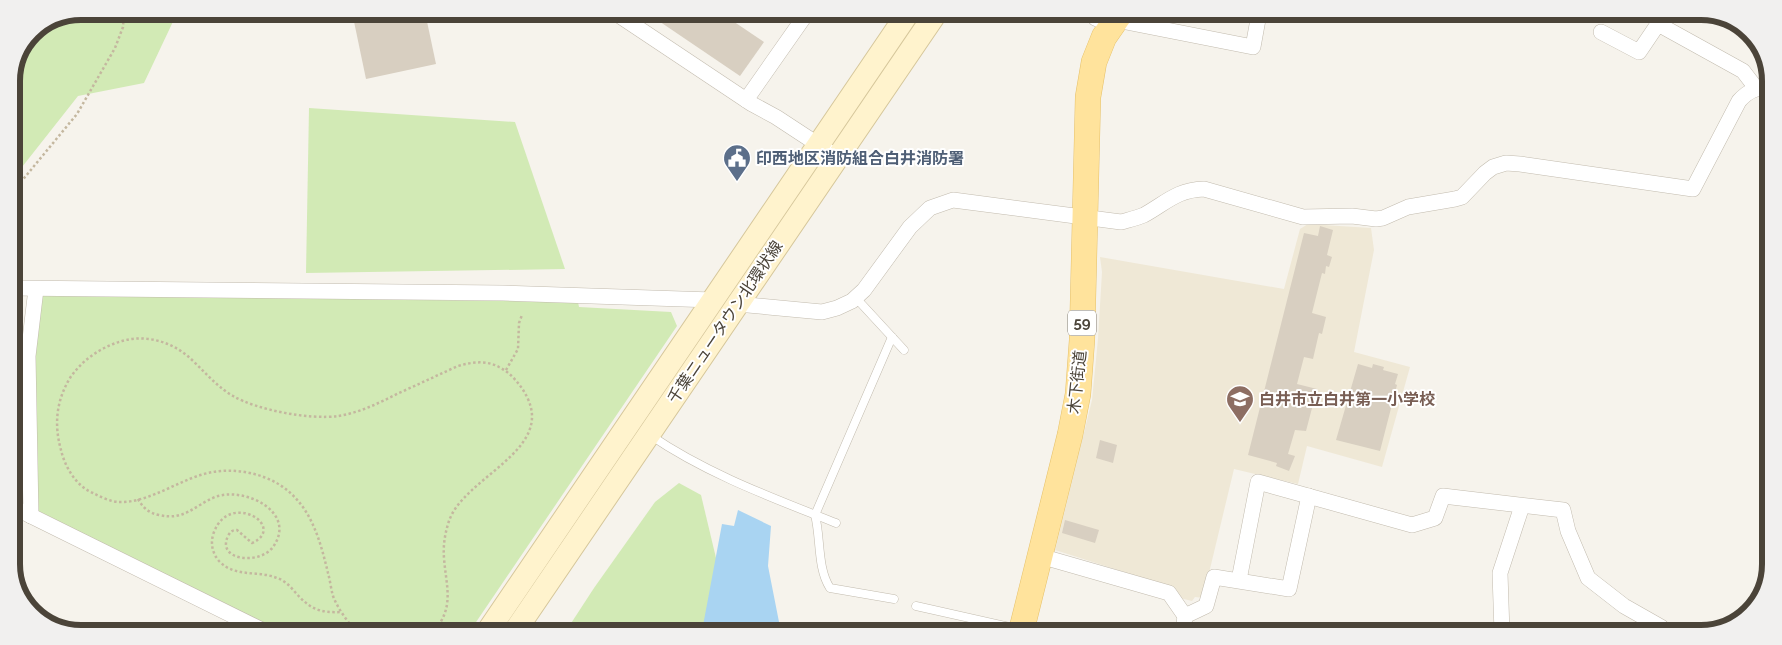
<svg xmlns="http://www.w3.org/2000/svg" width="1782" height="645" viewBox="0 0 1782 645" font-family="Raleway,'Noto Sans JP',sans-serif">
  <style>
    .education { fill: #efe8d6 }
    .green { fill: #d2eab5 }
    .water { fill: #a9d4f2 }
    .building { fill: #d8cfc1 }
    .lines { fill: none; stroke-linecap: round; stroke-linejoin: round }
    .service-casing { stroke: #c2bbae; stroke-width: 9 }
    .minor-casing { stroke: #c2bbae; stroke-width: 16 }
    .secondary-casing { stroke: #d6c79b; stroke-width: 24 }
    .primary-casing { stroke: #e6c16a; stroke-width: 26 }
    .path { stroke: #c4b79f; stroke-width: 2.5; stroke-dasharray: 2.5 2.5; stroke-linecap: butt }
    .service { stroke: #fff; stroke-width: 8 }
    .minor { stroke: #fff; stroke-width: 15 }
    .secondary { stroke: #fff3cd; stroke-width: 22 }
    .primary { stroke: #ffe39c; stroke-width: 25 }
    .labels { text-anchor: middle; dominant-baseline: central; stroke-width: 4; stroke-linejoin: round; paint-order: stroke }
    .shield { fill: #fff; stroke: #817c74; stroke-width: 1 }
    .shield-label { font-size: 15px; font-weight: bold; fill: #4b4439 }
    .service-label { font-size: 16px; font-weight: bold; fill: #4e5e75; stroke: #fff; text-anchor: start }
    .street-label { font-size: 16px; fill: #4b4439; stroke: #fff }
    .education-label { font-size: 16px; font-weight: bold; fill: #785e54; stroke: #fff; text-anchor: start }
    .rim { fill: none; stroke: #4b4439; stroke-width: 6 }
  </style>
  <rect width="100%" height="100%" fill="#f6f3ec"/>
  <polygon class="education" points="1308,224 1371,228 1374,250 1354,352 1410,367 1382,467 1307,446 1298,484 1234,469 1203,598 1195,597 1192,601 1180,598 1174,588 1055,550 1092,400 1098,339 1102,272 1100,257 1284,289 1300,229"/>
  <g class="green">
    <polygon points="80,11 178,11 144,83 78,96 11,181 11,76 32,31"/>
    <polygon points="309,108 515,122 565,269 306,273"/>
    <polygon points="44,295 578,302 579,307 671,312 677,326 470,631 276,630 36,513 35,355 40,298"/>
    <polygon points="679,483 701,495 716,558 717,624 710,631 566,631 594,588 655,502"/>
  </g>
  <polygon class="water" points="738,510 771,526 768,566 780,627 780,632 702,631 722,524 734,526"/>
  <g class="building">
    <polygon points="352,12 425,12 436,64 366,79"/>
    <polygon points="647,13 721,13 764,42 740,76"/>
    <polygon points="1320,226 1333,230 1327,255 1332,257 1329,267 1326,266 1325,274 1322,273 1312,313 1326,317 1322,334 1319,333 1313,359 1304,357 1297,384 1317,389 1306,431 1295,430 1288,454 1295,456 1289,471 1276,466 1277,463 1248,455 1304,233 1318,236"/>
    <polygon points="1358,364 1372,368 1373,364 1384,367 1383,370 1398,374 1395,384 1397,385 1380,451 1336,440"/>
    <polygon points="1100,440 1117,445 1113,463 1096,458"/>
    <polygon points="1065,520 1099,530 1095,543 1062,533"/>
  </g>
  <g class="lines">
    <g class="service-casing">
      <g id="service">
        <polyline points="856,298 904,350"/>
        <path d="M892,337L815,515C821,538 817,568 830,588L894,599"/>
        <path d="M650,435C707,474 773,498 836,523"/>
        <polyline points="916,606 1019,629"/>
      </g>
    </g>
    <g class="minor-casing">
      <g id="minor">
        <polyline points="614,12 752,104 776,117 837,157"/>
        <polyline points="1093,14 1095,18 1112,26"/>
        <polyline points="1116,20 1253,47 1259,14"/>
        <polyline points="1601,32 1639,52 1658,24 1743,71 1756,88"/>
        <polyline points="746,100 807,13"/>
        <polyline points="11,288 503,293 713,300"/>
        <path d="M737,304L822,312L837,308L852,301L864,290L910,227L930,208L953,200L1121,222C1128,220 1137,218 1144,215C1166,203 1176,190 1204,189L1303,217L1352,216L1376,219L1383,218L1408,207L1455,199L1462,197L1485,173L1493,167L1506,163L1520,164L1693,189L1739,101C1749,90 1756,88 1770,87"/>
        <polyline points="11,506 262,630"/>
        <polyline points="31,516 28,356 36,289"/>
        <polyline points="1040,556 1169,593 1185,616 1206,606 1214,577 1289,589 1309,496"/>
        <polyline points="1239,580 1258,482 1412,525 1435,518 1443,496 1563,510 1568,531 1588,578 1624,606 1661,627 1668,634"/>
        <polyline points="1183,633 1185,616"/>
        <polyline points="1502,633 1500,573 1522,506"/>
      </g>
    </g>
    <g class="secondary-casing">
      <g id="secondary">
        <polyline points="488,631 908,13"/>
        <polyline points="515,631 936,13"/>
      </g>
    </g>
    <g class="primary-casing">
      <polyline id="primary" points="1021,632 1070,435 1078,394 1082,340 1088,97 1094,62 1104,37 1120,14"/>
    </g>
    <g class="path">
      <polyline points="11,194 77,114 115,48 123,27 124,11"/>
      <polyline points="506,370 518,349 519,323 522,315"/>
      <path d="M138,499C143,508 149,513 159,515C184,521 194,506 215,497C244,486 298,512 273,547C260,565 216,561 228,536C230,532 232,530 237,530L252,543C288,527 230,490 214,532C210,542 212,553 219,561C235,578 258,570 277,578C284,580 290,586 295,592C310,609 319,613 342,612"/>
      <path d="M356,631C347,621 338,609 333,596C331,589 330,580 328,573C320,540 311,505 280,485C261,473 235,468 213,472C182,477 151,503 119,502C111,502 101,497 93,493C76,486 65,467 61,450C54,425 56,401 70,378C82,360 101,347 122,341C146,334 173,342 191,359C205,372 216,386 233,396C257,410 310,420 338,416C359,413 379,403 399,393C419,384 438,375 458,366C472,362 486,360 499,367C511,373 521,385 527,397C554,451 464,477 449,521C445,533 443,545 444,558C446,586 455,607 434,631"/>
    </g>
    <use href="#service" class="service"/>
    <use href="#minor" class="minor"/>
    <use href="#secondary" class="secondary"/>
    <use href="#primary" class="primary"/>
  </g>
  <defs>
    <g id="civic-pin" transform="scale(1.4375)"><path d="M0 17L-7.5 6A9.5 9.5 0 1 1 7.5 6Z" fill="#5c6f8a" stroke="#fff"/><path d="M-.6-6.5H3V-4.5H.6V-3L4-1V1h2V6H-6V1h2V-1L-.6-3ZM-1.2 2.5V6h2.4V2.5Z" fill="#fff"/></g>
    <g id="school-pin" transform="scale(1.4375)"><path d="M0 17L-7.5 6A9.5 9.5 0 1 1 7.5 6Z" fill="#8d6e63" stroke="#fff"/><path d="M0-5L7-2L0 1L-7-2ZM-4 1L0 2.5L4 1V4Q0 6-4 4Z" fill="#fff"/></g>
  </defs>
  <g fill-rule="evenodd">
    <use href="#civic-pin" x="737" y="158"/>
    <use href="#school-pin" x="1240" y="399"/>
  </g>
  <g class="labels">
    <rect class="shield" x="1068" y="310.5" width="28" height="25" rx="4"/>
    <g class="shield-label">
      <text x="1082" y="323">59</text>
    </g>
    <g class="service-label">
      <text x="756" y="158">印西地区消防組合白井消防署</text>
    </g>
    <g class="street-label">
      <text transform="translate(725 322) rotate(-56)">千葉ニュータウン北環状線</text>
      <text transform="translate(1077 382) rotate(-84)">木下街道</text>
    </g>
    <g class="education-label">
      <text x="1259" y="399">白井市立白井第一小学校</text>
    </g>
  </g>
  <path d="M0 0H1782V645H0ZM81 20H1701A61 61 0 0 1 1762 81V564A61 61 0 0 1 1701 625H81A61 61 0 0 1 20 564V81A61 61 0 0 1 81 20Z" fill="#f1f0ef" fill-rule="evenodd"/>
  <path class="rim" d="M81 20H1701A61 61 0 0 1 1762 81V564A61 61 0 0 1 1701 625H81A61 61 0 0 1 20 564V81A61 61 0 0 1 81 20Z"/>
</svg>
